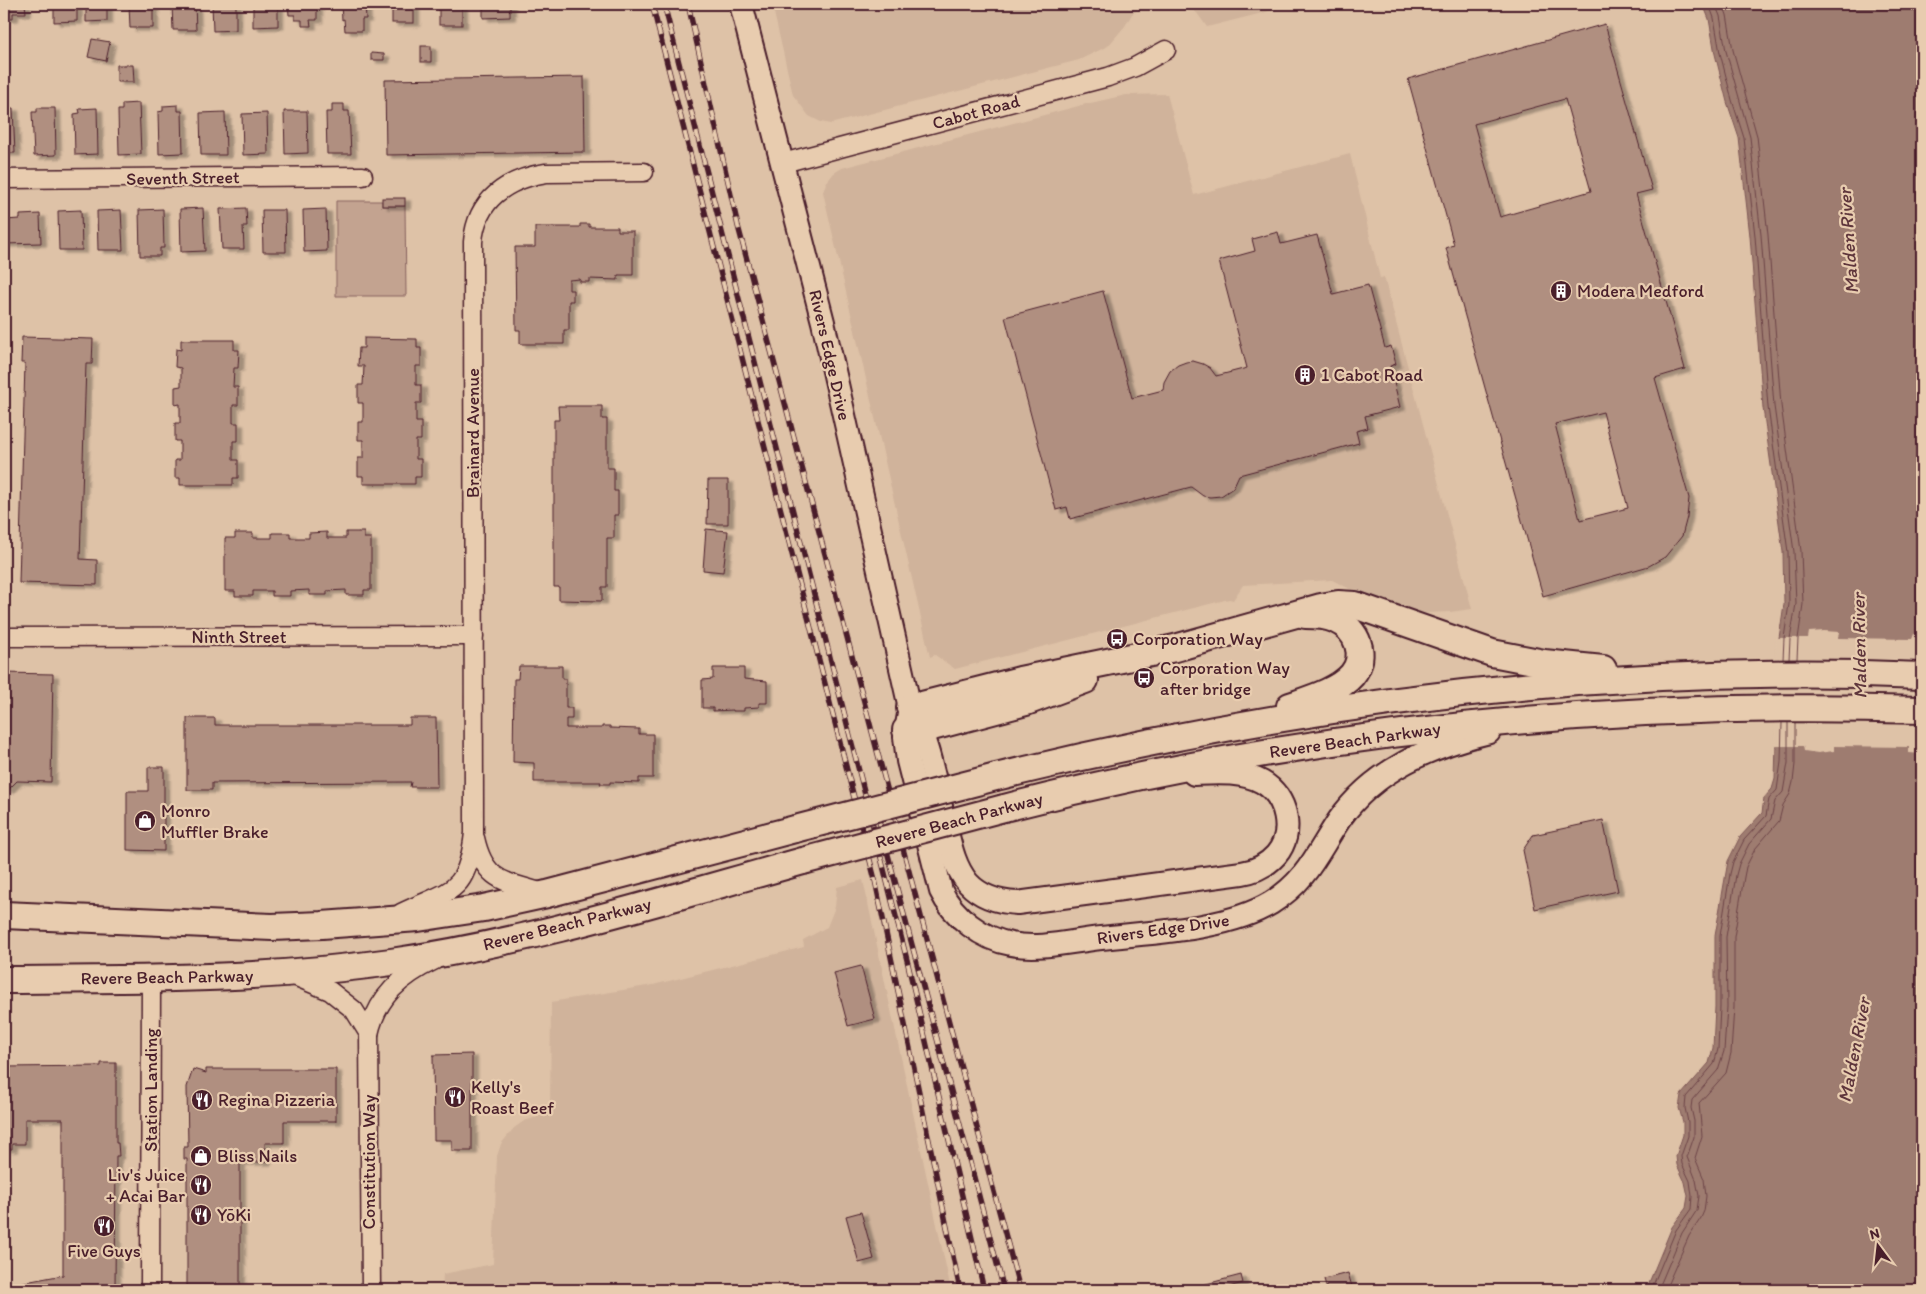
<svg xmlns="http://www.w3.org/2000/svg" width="1926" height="1294" viewBox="0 0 1926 1294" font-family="Itim,sans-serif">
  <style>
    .built { fill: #d0b39b }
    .green { fill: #c3a390; stroke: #86615e }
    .water { fill: #9e7b70; stroke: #7c5654 }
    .pier { fill: #dec2a7 }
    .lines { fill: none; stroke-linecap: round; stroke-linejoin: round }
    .shore { stroke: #6c4447; stroke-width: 1 }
    .building { fill: #b08f80; stroke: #4a1f2b; fill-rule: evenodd; filter: url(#shadow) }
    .minor-casing { stroke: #4a1f2b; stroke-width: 21 }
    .major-casing { stroke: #4a1f2b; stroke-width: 26 }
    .highway-casing { stroke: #4a1f2b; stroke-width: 30 }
    .minor { stroke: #e8ccaf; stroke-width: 18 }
    .major { stroke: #e8ccaf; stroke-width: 22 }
    .highway { stroke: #e8ccaf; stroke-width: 26 }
    .rail-casing { stroke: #4a1f2b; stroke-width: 5.5 }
    .rail { stroke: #e8ccaf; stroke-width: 4; stroke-dasharray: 11; stroke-linecap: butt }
    .highway-bridge-casing { stroke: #4a1f2b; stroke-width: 30; stroke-linecap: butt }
    .highway-bridge { stroke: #e8ccaf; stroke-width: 26 }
    .labels { text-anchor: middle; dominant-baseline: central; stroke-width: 4.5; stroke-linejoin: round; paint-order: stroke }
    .street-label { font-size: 18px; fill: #4a1f2b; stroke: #e8ccaf }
    .poi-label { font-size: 18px; fill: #4a1f2b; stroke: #e8ccaf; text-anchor: start }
    .water-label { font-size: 19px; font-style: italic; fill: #5f363c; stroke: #e8ccaf }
  </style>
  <defs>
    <filter id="shadow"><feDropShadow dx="5.5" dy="3" stdDeviation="1" flood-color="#0004"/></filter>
  </defs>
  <rect width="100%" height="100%" fill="#dec2a7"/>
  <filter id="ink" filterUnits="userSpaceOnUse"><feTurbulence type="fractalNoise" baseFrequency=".02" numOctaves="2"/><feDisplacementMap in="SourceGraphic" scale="10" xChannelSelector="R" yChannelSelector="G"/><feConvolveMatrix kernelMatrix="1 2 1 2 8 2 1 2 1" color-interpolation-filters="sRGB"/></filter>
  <g filter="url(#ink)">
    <g class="built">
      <polygon points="772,4 1150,4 1141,7 1132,14 1125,26 1108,46 1079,60 830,124 821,122 809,116 793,95"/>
      <polygon points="1181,4 1298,4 1207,27 1197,13 1190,8"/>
      <polygon points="1167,94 1194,195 1350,154 1380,278 1384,277 1472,609 1450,612 1426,613 1399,609 1372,600 1332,580 1243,585 1233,600 1229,599 955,669 935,655 930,657 823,192 826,183 834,173 842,168 1086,104 1126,95"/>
      <polygon points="863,880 951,1290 442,1290 443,1274 493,1264 497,1156 501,1144 514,1128 524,1121 550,1113 551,1002 653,985 804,947 803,940 827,927 835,907 837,887"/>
    </g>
    <polygon class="green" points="336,201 382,201 382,206 405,206 406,296 336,296"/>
    <polygon class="water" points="1703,4 1922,4 1922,1290 1646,1290 1672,1227 1686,1208 1688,1196 1685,1182 1677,1165 1676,1156 1683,1135 1683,1122 1679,1108 1681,1095 1709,1063 1713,1048 1715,1007 1715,936 1728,861 1740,837 1762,813 1764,798 1772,789 1775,779 1779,638 1784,604 1783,552 1763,408 1750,236 1739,138 1727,102 1715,54 1709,19"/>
    <polygon class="pier" points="1824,631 1839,632 1838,638 1912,639 1914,634 1922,633 1922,754 1909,753 1909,747 1834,746 1834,751 1818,753 1804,751 1803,746 1774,746 1776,638 1808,638 1809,632"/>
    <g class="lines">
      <g class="shore">
        <polyline points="1709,4 1714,18 1720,53 1732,100 1744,138 1755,236 1768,407 1788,552 1789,604 1784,638 1783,660"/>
        <polyline points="1715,4 1720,16 1726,51 1750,137 1761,235 1774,406 1794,552 1796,604 1790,639 1789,660"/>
        <polyline points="1723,4 1727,15 1733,50 1757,136 1768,235 1781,405 1801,551 1803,604 1798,639 1797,659"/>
        <polyline points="1651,1290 1676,1230 1691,1209 1692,1196 1690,1181 1682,1164 1681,1156 1688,1136 1688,1122 1685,1108 1686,1097 1714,1064 1718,1049 1720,1007 1720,936 1730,874 1733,862 1744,840 1766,816 1769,799 1777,790 1781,762 1782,723"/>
        <polyline points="1658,1290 1682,1233 1697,1210 1699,1196 1696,1180 1687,1157 1694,1137 1694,1121 1691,1108 1692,1100 1718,1070 1724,1051 1727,1007 1726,937 1736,875 1739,864 1749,844 1771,819 1775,801 1783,792 1788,763 1788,723"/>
        <polyline points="1665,1290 1689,1236 1701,1218 1704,1211 1706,1196 1704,1179 1695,1158 1702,1136 1699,1103 1726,1073 1731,1053 1734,1007 1734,937 1744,877 1746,867 1755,849 1779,821 1783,805 1790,794 1793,782 1795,764 1795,723"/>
      </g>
    </g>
    <g class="building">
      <polygon points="4,4 25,4 26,13 13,13 13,18 4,18"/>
      <polygon points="54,4 77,4 77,21 54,22"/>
      <polygon points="86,4 107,4 107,21 86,22"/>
      <polygon points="129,4 153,4 153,28 130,28"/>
      <polygon points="172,4 195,4 196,30 173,30"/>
      <polygon points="212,4 236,4 236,30 213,31"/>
      <polygon points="253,4 278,4 278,26 253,27"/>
      <polygon points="288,4 317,4 317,20 310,20 311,26 302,26 302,20 295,20 295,15 289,15"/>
      <polygon points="341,4 365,4 366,19 362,19 362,31 345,31 344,19 342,20"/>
      <rect x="392" y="4" width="22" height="19"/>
      <rect x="439" y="4" width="23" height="21"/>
      <polygon points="483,4 510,4 510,17 483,18"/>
      <path d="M1605,24L1652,190L1636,194L1685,369L1655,378L1689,498L1687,517L1682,536L1665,557L1649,566L1543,596L1446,248L1454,245L1408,79ZM1565,99L1591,191L1500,217L1474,124ZM1603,412L1628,508L1580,520L1555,424Z"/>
      <polygon points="92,39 110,42 106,61 88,57"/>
      <rect x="421" y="46" width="10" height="16"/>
      <polygon points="371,53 384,54 384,60 371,60"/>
      <polygon points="117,65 133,65 134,82 117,82"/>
      <polygon points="584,77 585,152 386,155 385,80"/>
      <polygon points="139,103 141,154 119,155 118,110 122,110 122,104"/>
      <polygon points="332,104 344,104 344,111 349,111 351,154 327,154 326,112 332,112"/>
      <polygon points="178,105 178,111 182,111 183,153 159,154 158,112 163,111 163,106"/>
      <polygon points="4,108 13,108 15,153 4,153"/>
      <polygon points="37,108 55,108 56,155 34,156 32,112 37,112"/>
      <polygon points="97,108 98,154 75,155 74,114 80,113 79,109"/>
      <polygon points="284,111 307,111 308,153 285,154"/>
      <polygon points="225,112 226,155 201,155 200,113"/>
      <polygon points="267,113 268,154 243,155 242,114"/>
      <rect x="382" y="198" width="23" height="8"/>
      <polygon points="203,208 205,251 181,252 180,209"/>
      <polygon points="246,208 247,226 243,226 244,249 222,249 220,209"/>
      <polygon points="163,209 164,248 160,248 160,256 140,256 139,210"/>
      <polygon points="326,209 327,251 304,252 303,210"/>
      <polygon points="81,210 82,250 59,250 58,211"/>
      <polygon points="121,210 123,250 98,250 97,211"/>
      <polygon points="262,210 285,210 286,252 263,252"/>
      <polygon points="40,214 41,243 4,244 4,220 20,219 20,215"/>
      <polygon points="580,224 589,224 589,227 618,227 618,231 633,231 633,275 618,275 618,280 589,279 589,282 580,282 580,279 569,280 569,290 573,290 573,301 569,301 569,330 564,330 564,344 520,344 520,330 516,330 515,247 535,247 535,227 580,227"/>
      <polygon points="1278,232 1281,244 1317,235 1333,294 1368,285 1385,348 1391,346 1396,364 1390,366 1400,407 1365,416 1368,428 1356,431 1359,443 1239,475 1233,488 1221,496 1210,497 1203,496 1191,487 1070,519 1067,507 1056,510 1005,317 1103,291 1132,398 1163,390 1164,382 1170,371 1178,365 1186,362 1193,361 1203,364 1210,368 1216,376 1247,368 1219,261 1255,251 1252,239"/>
      <polygon points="22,337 93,339 92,364 86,364 80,559 97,560 97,585 19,583 25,363 21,363"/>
      <polygon points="364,338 417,339 417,348 421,348 421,366 416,366 416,385 421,385 421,403 416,403 416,422 421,422 421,440 416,440 416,459 421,459 421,477 415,477 415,484 363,484 363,476 358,476 358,458 363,458 363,440 358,440 358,422 363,422 363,403 358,403 358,385 363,385 364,366 358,366 359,348 364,348"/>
      <polygon points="181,340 234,340 234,350 239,350 238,368 234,368 233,387 238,387 238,405 233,405 233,423 238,423 238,441 233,441 233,460 238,460 238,478 233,478 233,485 180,485 180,478 175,478 175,460 180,460 180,441 175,441 175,423 180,423 180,404 175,405 175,387 181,386 181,368 175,367 176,349 181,350"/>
      <polygon points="558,406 602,406 602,419 607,419 607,468 614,468 614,491 618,491 618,515 614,515 614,538 607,538 607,587 602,587 602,601 559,600 559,587 554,587 554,420 559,420"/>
      <polygon points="708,480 728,480 728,524 707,524"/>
      <polygon points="706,529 728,531 723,572 703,570"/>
      <polygon points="327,532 327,538 346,538 346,532 364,532 364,538 371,538 371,590 364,590 364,595 346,595 346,590 327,591 327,595 309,595 309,590 290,591 290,596 272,596 272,591 253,591 253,596 235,596 235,591 225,591 225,538 235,538 235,533 253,533 253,538 272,538 272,533 290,533 290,538 309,538 309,533"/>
      <polygon points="519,666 562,666 562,679 566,679 566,708 572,708 572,719 566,719 566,728 602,728 602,726 610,726 610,728 639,729 639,734 653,734 653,778 639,778 639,783 610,782 610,784 600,784 601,782 534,782 534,763 513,762 514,679 518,679"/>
      <polygon points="713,668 744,668 744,679 767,681 767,703 759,703 759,707 744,708 744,711 733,711 733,710 713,711 713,708 702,708 702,680 713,679"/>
      <polygon points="4,673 53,674 51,782 17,781 7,791 4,787"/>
      <polygon points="187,718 215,718 215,725 410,725 410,718 436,718 437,787 410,787 411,782 212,783 212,790 187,790"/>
      <polygon points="148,767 164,767 164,851 127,850 127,791 148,791"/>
      <polygon points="1603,820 1618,891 1535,909 1523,850 1533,835"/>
      <polygon points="861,966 875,1019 848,1026 834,973"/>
      <polygon points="472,1054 472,1151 452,1151 452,1140 434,1140 433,1055"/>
      <polygon points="101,1063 116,1063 116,1143 118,1143 119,1156 116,1156 115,1290 4,1290 4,1286 63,1275 63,1119 25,1119 25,1144 12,1144 12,1149 4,1149 4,1067 101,1066"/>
      <polygon points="193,1069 206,1073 206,1069 336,1069 336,1121 284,1121 284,1143 265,1143 266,1162 240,1162 240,1290 187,1290 187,1159 184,1159 184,1147 188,1147 187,1087"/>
      <polygon points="861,1212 874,1259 859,1263 846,1216"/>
      <polygon points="1348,1273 1353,1290 1327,1290 1324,1279"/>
      <polygon points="1241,1275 1243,1283 1218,1290 1183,1290"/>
    </g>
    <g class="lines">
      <g class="minor-casing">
        <g id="minor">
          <polyline points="783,163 1108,77 1135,67 1166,50"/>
          <polyline points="4,179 363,176"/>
          <polyline points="4,637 474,636"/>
          <path d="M475,838C485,883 505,881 544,893"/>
          <path d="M401,913C450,889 467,896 474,833L473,242C476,200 507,179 546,173L644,172"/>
          <polyline points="292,975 330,991 354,1010 369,1034"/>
          <polyline points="150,1290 151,980"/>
          <path d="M371,1290L369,1034C377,997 401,976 435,960"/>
        </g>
      </g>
      <g class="major-casing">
        <g id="major">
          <path d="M741,4L823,322L910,708C928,741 934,778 943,815C949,838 952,864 968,883C981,897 998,902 1017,903L1242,873C1255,871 1267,865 1276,855C1295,833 1287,796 1262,782C1242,771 1216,773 1194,774"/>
          <path d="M909,714L905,737L908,761L941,891C953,917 983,939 1011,944C1040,950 1072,941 1101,938C1153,932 1226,930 1271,903C1307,881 1317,853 1339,820C1375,769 1431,746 1489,732"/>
        </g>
      </g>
      <g class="highway-casing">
        <g id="highway">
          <path d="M1290,706C1310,699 1338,691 1352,675C1368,656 1357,629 1336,620C1327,615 1316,615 1305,615"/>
          <polyline points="910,708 1020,680 1175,648 1321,607 1338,604 1355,605 1492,653 1544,663 1603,669"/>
          <polyline points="906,730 921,730 1026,702 1085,680"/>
          <path d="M996,777C1298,703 1611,663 1922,676"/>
          <path d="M1004,808C1304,731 1613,700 1922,710"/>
          <polyline points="4,915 272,927 322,925 418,918 484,908 547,894 795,829"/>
          <path d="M4,980C133,979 262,980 391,962C531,942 666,899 803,861"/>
        </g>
      </g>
      <use href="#minor" class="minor"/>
      <use href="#major" class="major"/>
      <use href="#highway" class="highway"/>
      <g class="rail-casing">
        <g id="rail">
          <polyline points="652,4 875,880 960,1290"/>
          <polyline points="664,4 907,960 984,1290"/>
          <polyline points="688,4 738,226 1020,1290"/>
          <polyline points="879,821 1004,1290"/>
        </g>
      </g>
      <use href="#rail" class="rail"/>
      <g class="highway-bridge-casing">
        <g id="highway-bridge">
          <polyline points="795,829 996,777"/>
          <polyline points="803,861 1004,808"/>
        </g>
      </g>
      <use href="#highway-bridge" class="highway-bridge"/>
    </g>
  </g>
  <defs>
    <g id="building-disc" transform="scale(1.125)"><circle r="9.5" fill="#4a1f2b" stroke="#e8ccaf"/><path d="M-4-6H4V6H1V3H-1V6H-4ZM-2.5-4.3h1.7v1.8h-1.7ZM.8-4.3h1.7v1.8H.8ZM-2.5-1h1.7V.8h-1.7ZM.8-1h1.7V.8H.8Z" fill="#fff"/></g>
    <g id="bus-disc" transform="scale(1.125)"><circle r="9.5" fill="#4a1f2b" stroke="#e8ccaf"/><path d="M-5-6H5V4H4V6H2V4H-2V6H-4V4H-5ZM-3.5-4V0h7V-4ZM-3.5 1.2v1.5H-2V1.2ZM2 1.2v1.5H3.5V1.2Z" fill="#fff"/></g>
    <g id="shop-disc" transform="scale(1.125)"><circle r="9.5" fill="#4a1f2b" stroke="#e8ccaf"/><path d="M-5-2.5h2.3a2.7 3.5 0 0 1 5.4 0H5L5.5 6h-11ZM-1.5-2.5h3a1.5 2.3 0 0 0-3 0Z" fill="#fff"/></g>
    <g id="restaurant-disc" transform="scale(1.125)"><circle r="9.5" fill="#4a1f2b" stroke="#e8ccaf"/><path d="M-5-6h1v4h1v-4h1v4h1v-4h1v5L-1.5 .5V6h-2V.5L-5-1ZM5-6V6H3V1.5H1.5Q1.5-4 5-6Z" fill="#fff"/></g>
  </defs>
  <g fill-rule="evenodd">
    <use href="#building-disc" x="1561" y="291"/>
    <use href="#building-disc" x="1305" y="375"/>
    <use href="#bus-disc" x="1117" y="639"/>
    <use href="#bus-disc" x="1144" y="678"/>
    <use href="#shop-disc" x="145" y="821"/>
    <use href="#restaurant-disc" x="455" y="1097"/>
    <use href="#restaurant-disc" x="202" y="1100"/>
    <use href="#shop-disc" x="201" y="1156"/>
    <use href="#restaurant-disc" x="201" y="1185"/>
    <use href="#restaurant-disc" x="201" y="1215"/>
    <use href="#restaurant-disc" x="104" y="1226"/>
  </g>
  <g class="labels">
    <g class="street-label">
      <text transform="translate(976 112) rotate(-15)">Cabot Road</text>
      <text transform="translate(183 178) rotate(-1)">Seventh Street</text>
      <text transform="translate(830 355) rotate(77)">Rivers Edge Drive</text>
      <text transform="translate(473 433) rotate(-90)">Brainard Avenue</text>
      <text x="239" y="637">Ninth Street</text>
      <text transform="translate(1355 740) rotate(-8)">Revere Beach Parkway</text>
      <text transform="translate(959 820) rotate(-15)">Revere Beach Parkway</text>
      <text transform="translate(567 924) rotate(-14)">Revere Beach Parkway</text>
      <text transform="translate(1163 929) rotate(-8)">Rivers Edge Drive</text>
      <text transform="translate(167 977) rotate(-1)">Revere Beach Parkway</text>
      <text transform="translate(151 1090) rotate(-90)">Station Landing</text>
      <text transform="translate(369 1162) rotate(-90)">Constitution Way</text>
    </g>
    <g class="poi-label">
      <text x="1577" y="291">Modera Medford</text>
      <text x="1321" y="375">1 Cabot Road</text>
      <text x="1133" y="639">Corporation Way</text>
      <text x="1160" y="668">Corporation Way<tspan x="1160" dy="21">after bridge</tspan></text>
      <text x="161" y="811">Monro<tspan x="161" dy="21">Muffler Brake</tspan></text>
      <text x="471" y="1087">Kelly's<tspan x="471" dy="21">Roast Beef</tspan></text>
      <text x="218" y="1100">Regina Pizzeria</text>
      <text x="217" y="1156">Bliss Nails</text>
      <text x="185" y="1175" text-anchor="end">Liv's Juice<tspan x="185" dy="21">+ Acai Bar</tspan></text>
      <text x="217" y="1215">YōKi</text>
      <text x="104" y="1251" text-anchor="middle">Five Guys</text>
    </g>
    <g class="water-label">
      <text transform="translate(1848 241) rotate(-94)">Malden River</text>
      <text transform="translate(1859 646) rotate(-91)">Malden River</text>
      <text transform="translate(1854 1050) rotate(-79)">Malden River</text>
    </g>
  </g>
  <rect width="1926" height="1294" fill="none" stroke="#e8ccaf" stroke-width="20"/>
  <rect x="10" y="10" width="1906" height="1274" fill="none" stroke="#4a1f2b" stroke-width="2" filter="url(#ink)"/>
  <g transform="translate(1878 1246) rotate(345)" stroke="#e8ccaf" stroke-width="4" paint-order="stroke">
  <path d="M0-4L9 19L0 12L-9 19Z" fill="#4a1f2b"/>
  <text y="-8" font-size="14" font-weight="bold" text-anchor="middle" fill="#4a1f2b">N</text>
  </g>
</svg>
